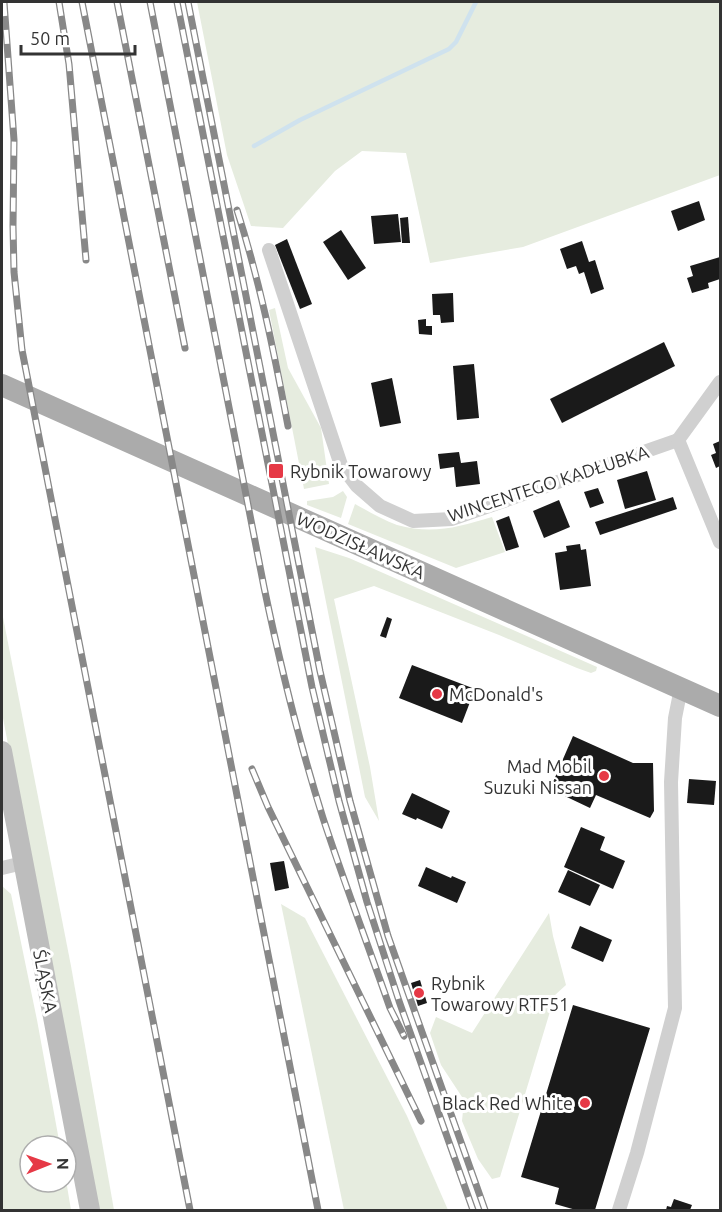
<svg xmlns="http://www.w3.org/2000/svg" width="722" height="1212" viewBox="0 0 722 1212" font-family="Ubuntu,sans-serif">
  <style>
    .green { fill: #e6ecdf }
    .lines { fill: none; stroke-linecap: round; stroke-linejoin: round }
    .stream { stroke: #cfe2ee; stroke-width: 4.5 }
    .building { fill: #1a1a1a }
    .street { stroke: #d0d0d0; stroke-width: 14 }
    .secondary { stroke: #bdbdbd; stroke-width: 20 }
    .primary { stroke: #ababab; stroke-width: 22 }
    .rail-casing { stroke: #888; stroke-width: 7 }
    .rail { stroke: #fff; stroke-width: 4.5; stroke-dasharray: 14; stroke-linecap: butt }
    .poi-dot { fill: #e63946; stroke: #fff; stroke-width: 2 }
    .labels { text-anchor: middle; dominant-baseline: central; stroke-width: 6; stroke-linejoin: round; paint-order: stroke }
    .poi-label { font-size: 18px; fill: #333; stroke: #fff; text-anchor: start }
    .street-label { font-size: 18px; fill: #333; stroke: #fff }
  </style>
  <rect width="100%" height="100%" fill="#fff"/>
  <g class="green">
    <polygon points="197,2 720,2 720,175 523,247 430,263 406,153 362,151 335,171 283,228 251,226 227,155"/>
    <polygon points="275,308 288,368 321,428 329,484 304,489 269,310"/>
    <polygon points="343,491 347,497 341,518 307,505 307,501 333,497"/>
    <path d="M355,504C368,511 383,520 397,525C433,535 458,527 492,517L505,552L456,568L348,524Z"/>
    <polygon points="315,547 349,558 588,663 597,667 596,671 591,673 577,668 499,635 374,586 334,599 370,767 379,821 365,797"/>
    <polygon points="2,612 71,966 114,1210 98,1210 2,713"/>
    <polygon points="2,886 11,894 37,1020 60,1146 30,1146 30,1182 66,1182 66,1180 71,1210 2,1210"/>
    <polygon points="281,904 305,918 407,1116 448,1210 344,1210"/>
    <polygon points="549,913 553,936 566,985 555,995 500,1177 492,1179 478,1159 462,1121 464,1100 441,1065 430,1033 436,1017 472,1033"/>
  </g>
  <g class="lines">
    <polyline class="stream" points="254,146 300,120 449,49 456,42 476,2"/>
  </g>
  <g class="building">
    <polygon points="699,201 705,220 678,231 671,211"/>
    <polygon points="398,214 401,242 374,244 371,216"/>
    <polygon points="408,217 410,243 402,243 400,218"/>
    <polygon points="341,230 366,268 348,280 323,242"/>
    <polygon points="287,239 312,304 300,309 275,245"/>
    <polygon points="582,241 589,262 595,260 604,289 591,294 584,272 579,274 576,266 567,269 560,249"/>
    <polygon points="720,257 720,279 708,283 709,288 692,293 687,278 693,276 690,266"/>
    <polygon points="453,293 454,322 441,323 440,315 433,315 432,294"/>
    <polygon points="426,319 426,326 432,326 432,335 419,334 418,320"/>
    <polygon points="664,342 675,366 562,423 550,399"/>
    <polygon points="474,364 479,418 457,420 453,366"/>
    <polygon points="392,378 401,423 380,427 371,383"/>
    <polygon points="720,441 720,466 716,468 711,455 716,453 713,444"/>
    <polygon points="459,452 461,463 477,461 480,484 456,487 454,467 440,469 438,454"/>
    <polygon points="647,471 656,500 625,509 617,480"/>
    <polygon points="598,488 604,503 590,508 584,492"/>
    <polygon points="673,497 677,509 600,535 595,522"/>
    <polygon points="559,500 570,527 544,538 533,511"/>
    <polygon points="509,516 519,547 506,551 496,521"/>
    <polygon points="580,544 581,550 586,549 591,586 560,590 555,553 567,551 566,546"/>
    <polygon points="387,617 392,619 386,638 380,636"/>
    <polygon points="412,665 475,689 462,723 399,698"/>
    <polygon points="573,736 633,763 653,763 654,811 650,818 596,795 590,808 550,789"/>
    <polygon points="689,779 716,781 714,805 687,803"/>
    <polygon points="412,793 450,811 442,829 417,818 416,820 402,814"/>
    <polygon points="581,827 605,837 600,850 625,861 613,889 564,867"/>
    <polygon points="284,861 289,888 275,891 270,863"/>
    <polygon points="426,867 451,878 452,876 466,882 457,903 418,886"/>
    <polygon points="568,870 600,885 590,906 558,892"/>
    <polygon points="580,926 612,940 603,962 571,948"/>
    <polygon points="420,980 427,1003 418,1006 411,983"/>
    <polygon points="573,1005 650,1028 595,1210 576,1210 555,1204 559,1188 521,1177"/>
    <polygon points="674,1199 692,1205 690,1210 666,1210 667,1206 671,1207"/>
  </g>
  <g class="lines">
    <g class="street">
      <polyline points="269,250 341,465 357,486 380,506 413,521 452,519 678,440"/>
      <polyline points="720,382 678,440 720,542"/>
      <polyline points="2,868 23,863"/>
      <polyline points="619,1210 637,1153 675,1008 671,782 675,718 681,688"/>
    </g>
    <polyline class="secondary" points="2,751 90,1210"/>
    <polyline class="primary" points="2,385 720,706"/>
    <g class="rail-casing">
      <g id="rail">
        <polyline points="4,2 14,140 13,226 14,272 22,350 190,1210"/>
        <polyline points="59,2 69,64 86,260"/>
        <polyline points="82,2 318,1210"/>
        <polyline points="117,2 185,348"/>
        <path d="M150,2L264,587C280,664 299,742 323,818C344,882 368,945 390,1008L404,1036"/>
        <polyline points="177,2 312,687 339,801 367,902 399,1001 473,1210"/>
        <polyline points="188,2 320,671 350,801 388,936 485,1210"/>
        <path d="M237,210C260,282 274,352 288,426"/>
        <polyline points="252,769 268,807 421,1121"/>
      </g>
    </g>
    <use href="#rail" class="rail"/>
  </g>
  <g class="poi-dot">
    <rect x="268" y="463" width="16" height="16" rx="3"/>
    <circle cx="437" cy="694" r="6"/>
    <circle cx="604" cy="776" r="6"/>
    <circle cx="419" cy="993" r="6"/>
    <circle cx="585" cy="1103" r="6"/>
  </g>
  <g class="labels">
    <g class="poi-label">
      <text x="290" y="471">Rybnik Towarowy</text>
      <text x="449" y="694">McDonald's</text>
      <text x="592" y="766" text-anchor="end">Mad Mobil<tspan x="592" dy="21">Suzuki Nissan</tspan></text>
      <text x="431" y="983">Rybnik<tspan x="431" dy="21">Towarowy RTF51</tspan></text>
      <text x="573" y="1103" text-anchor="end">Black Red White</text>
    </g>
    <g class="street-label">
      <text transform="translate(548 483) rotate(-18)">WINCENTEGO KADŁUBKA</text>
      <text transform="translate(361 545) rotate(24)">WODZISŁAWSKA</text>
      <text transform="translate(46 981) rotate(79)">ŚLĄSKA</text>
    </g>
  </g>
  <rect width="722" height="1212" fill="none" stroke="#333333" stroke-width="6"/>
  <g transform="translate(48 1164) rotate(89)"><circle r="28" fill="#ffffff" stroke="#adadad" stroke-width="1.5"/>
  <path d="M0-4.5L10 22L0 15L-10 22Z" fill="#e63946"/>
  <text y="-9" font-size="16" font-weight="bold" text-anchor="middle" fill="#333333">N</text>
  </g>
  <path d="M21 45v9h114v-9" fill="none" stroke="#333333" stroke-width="3"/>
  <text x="30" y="45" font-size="18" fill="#333333" stroke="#ffffff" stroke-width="4.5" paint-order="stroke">50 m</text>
</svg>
